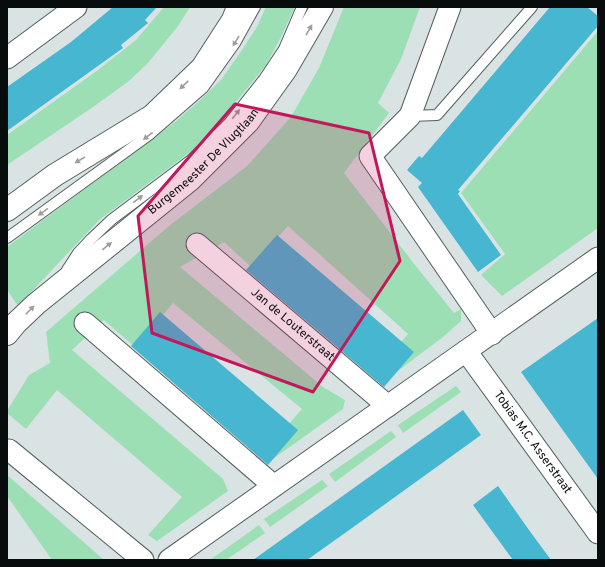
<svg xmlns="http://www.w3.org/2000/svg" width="605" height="567" viewBox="0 0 605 567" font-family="Overpass,sans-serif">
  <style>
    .green { fill: #9cdfb4 }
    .building { fill: #47b6d1 }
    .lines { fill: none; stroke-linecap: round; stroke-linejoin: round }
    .lane-casing { stroke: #555e5e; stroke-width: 12 }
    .street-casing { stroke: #555e5e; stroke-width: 23 }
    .secondary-casing { stroke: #555e5e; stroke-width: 24 }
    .lane { stroke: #fff; stroke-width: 10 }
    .street { stroke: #fff; stroke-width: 21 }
    .secondary { stroke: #fff; stroke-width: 22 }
    .oneway { fill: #9d9e9e }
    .marked { fill: #c2185b; fill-opacity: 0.2; stroke: #c2185b; stroke-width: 3; stroke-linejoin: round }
    .labels { text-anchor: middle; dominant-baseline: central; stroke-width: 3.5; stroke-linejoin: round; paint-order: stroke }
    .street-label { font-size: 12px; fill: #090c0c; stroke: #fff }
  </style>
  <rect width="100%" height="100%" fill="#d9e3e3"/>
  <g class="green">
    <polygon points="164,7 190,7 178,26 148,63 129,81 93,107 7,165 7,135 98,70 136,40"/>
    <polygon points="266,7 295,7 281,37 266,65 219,123 197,147 99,220 18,306 7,290 7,247 175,122 197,103 221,80 240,53 257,27"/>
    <polygon points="344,7 420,7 401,59 378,103 389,113 344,173 415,265 454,313 461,309 461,321 443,337 391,376 374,375 408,334 288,226 251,267 224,242 180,267 323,387 345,400 343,409 270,461 262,455 302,409 173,303 136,348 104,320 72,350 223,479 228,491 157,541 148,535 182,497 57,390 26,429 7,413 7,411 29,375 50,363 46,332 169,226 247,166 291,117 319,68"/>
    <polygon points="598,31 598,228 502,296 481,275 505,254 461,193"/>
    <polygon points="456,386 461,392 403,433 398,425"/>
    <polygon points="391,431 396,437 335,482 329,474"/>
    <polygon points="7,475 104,560 52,560 7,496"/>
    <polygon points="322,480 328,486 270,527 264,519"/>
    <polygon points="259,525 265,533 226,560 210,560"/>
  </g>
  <g class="building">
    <polygon points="113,7 157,7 145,20 148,23 121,45 123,48 7,131 7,87 71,42"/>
    <polygon points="550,7 587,7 598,16 598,26 458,190 460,191 458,194 501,255 478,272 418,187 422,183 407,170 419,156 422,158"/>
    <polygon points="277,235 414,352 384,387 246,270"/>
    <polygon points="160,312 298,430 268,465 131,346"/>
    <polygon points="598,318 598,479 521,372"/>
    <polygon points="463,410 481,435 352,528 307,560 253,560"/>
    <polygon points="498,486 529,530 551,560 513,560 473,505"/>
  </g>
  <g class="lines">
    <g class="lane-casing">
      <g id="lane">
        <polyline points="410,116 437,115 532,7"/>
        <polyline points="7,238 149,135 203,88 235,43 255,7"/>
        <polyline points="67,270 78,253 91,239 111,220 191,160 229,123 264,79 284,49 302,7"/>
      </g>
    </g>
    <g class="street-casing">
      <g id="street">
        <polyline points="450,7 410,116 370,156 492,334"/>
        <polyline points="7,58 76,7"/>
        <path id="s1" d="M197,244L388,406"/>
        <polyline points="85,323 274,486"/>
        <path id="s2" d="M466,351L598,533"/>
        <polyline points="9,450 143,560"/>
        <polyline points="169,560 598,258"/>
      </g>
    </g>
    <g class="secondary-casing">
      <g id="secondary">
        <polyline points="7,210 55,175 152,116 202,68 233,20 238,7"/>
        <path id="s3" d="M7,334L16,323L36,304L190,180L248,122L286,69L322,7"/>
      </g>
    </g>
    <use href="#lane" class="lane"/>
    <use href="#street" class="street"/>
    <use href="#secondary" class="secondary"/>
  </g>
  <defs><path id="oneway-solid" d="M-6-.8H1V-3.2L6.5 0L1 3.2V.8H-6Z"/></defs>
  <g class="oneway">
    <use href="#oneway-solid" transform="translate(309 30) rotate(-60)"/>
    <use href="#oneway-solid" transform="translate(236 41) rotate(121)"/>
    <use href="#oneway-solid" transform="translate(184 85) rotate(136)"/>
    <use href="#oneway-solid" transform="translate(236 114) rotate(-51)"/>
    <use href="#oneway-solid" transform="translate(148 136) rotate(142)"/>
    <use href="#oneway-solid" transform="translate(80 160) rotate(149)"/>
    <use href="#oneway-solid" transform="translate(138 199) rotate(-37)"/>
    <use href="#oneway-solid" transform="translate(43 212) rotate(144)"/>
    <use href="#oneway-solid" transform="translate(107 246) rotate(-39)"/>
    <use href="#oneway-solid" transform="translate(30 310) rotate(-45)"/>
  </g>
  <path class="marked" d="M235,104L369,133L400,261L313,392L152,333L138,216Z"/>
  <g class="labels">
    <g class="street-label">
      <text stroke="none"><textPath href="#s3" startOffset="262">Burgemeester De Vlugtlaan</textPath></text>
      <text stroke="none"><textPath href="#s1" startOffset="125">Jan de Louterstraat</textPath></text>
      <text stroke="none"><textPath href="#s2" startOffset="113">Tobias M.C. Asserstraat</textPath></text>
    </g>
  </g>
  <rect width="605" height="567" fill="none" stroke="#090c0c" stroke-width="16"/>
</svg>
